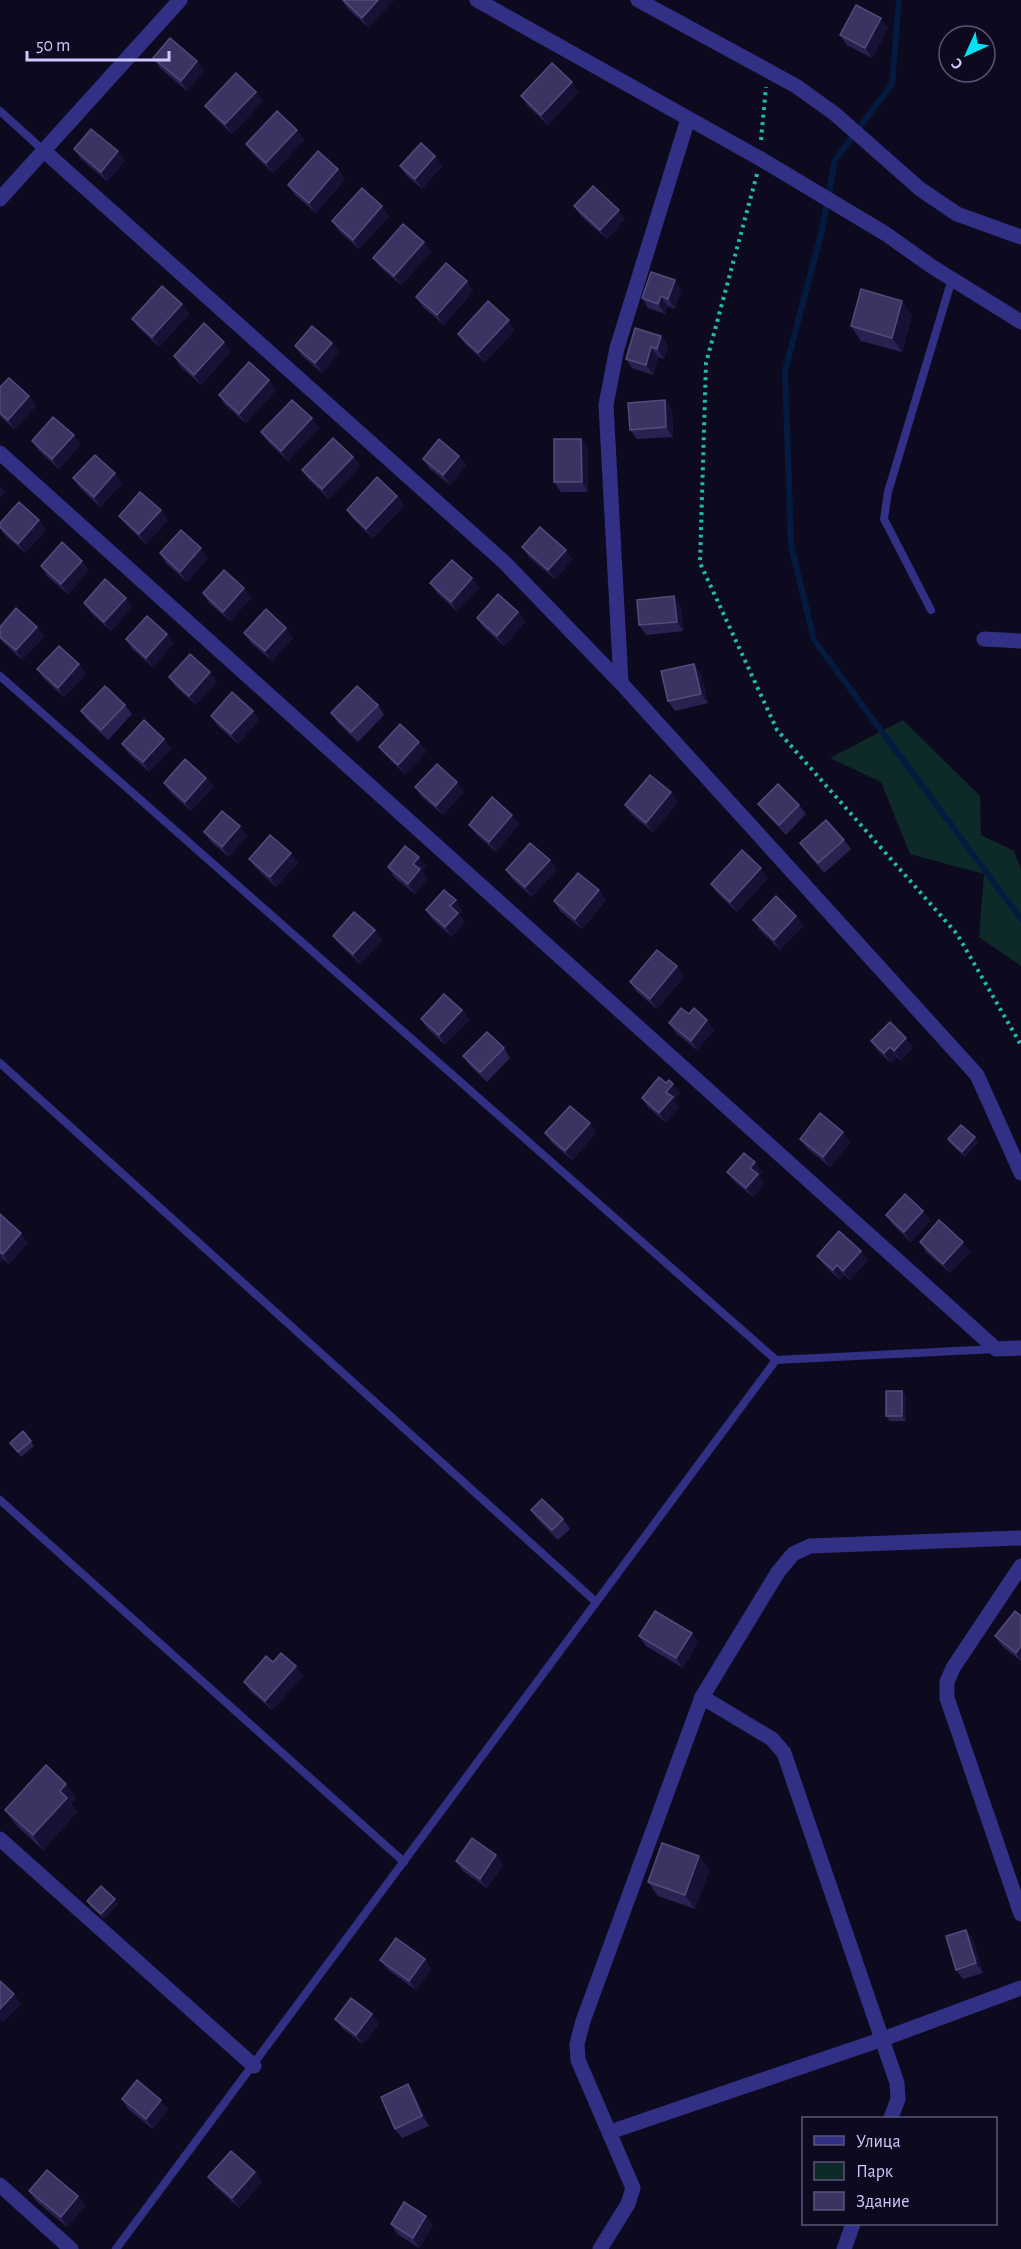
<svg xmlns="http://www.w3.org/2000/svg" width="1021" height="2249" viewBox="0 0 1021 2249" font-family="'Alegreya Sans',sans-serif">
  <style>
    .green { fill: #0d2a29 }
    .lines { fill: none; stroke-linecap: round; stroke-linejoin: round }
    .stream { stroke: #041b3f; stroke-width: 6 }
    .path { stroke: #21bbad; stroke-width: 4; stroke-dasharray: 3 4.5; stroke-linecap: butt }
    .lane { stroke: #313084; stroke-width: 8 }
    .street { stroke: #313084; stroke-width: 15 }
    .wall { fill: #292250 }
    .shaded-wall { fill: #171135 }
    .building { fill: #3b3463; stroke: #524b7b; stroke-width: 1.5 }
  </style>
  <rect width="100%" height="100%" fill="#0d0a20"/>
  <polygon class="green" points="903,720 980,796 981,835 1014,851 1021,869 1021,966 979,937 984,874 910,854 881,782 830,758"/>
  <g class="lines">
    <polyline class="stream" points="899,0 892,84 835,160 822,230 785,371 791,545 814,640 1021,919"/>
    <g class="path">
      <polyline points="761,140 766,87"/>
      <polyline points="757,174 706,363 700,563 777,730 957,934 1021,1045"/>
    </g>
    <g class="lane">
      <polyline points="0,111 43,150"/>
      <polyline points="931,610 884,519 888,492 952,279"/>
      <polyline points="0,676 776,1360"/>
      <polyline points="0,1063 596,1602"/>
      <polyline points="0,1500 404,1862"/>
      <polyline points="116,2249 776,1360 996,1349"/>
    </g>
    <g class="street">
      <polyline points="477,0 759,158 886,234 931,266 1021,322"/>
      <polyline points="638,0 796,86 835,114 920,189 957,214 1021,237"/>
      <polyline points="43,150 504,562 621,683 977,1075 1021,1173"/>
      <polyline points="0,199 180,0"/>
      <polyline points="0,453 996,1349 1021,1348"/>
      <polyline points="984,639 1021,641"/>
      <polyline points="621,683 606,405 617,348 688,119"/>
      <polyline points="1021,1566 953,1668 947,1682 947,1698 1021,1914"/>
      <polyline points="702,1697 772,1739 784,1753 897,2083 898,2099 891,2118"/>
      <polyline points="0,1839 254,2066"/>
      <polyline points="610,2132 883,2039 1021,1988"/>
      <polyline points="0,2185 71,2249"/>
      <polyline points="600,2249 628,2204 633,2188 578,2060 577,2044 583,2021 702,1697 778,1572 793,1554 810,1546 1021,1538"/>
      <polyline points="844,2249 853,2224"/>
    </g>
  </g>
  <g class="wall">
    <polygon points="342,0 394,0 368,27 348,9"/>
    <polygon points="888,28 872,58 847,45 840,35"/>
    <polygon points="153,58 197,61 204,71 187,91 160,68"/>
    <polygon points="578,92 548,125 528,106 521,96"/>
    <polygon points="263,101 232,134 212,115 205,106"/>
    <polygon points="297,130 304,140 273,173 253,154 246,144"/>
    <polygon points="74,149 125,161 107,181 81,159"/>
    <polygon points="435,156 442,166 422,189 407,176 400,166"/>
    <polygon points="345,179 316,213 295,195 288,185"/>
    <polygon points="574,206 625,219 607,239 581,216"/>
    <polygon points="389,216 359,249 339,231 332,221"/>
    <polygon points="424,242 431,252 401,285 380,267 373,258"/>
    <polygon points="675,280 681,290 675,309 668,306 665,314 648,308 642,298"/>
    <polygon points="467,281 473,291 444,325 423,307 416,297"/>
    <polygon points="182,304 189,314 159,347 139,328 132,319"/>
    <polygon points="912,315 902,352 861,341 851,326"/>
    <polygon points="635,328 668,345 664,359 658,357 653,375 632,368 626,359"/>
    <polygon points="515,330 485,362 465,344 458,334"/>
    <polygon points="332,343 339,352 322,373 302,356 295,346"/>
    <polygon points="231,351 201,385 180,366 174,356"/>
    <polygon points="0,387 29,396 36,406 14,429 0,416"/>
    <polygon points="276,390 246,423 225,405 219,395"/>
    <polygon points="665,400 672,410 673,437 637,439 630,430"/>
    <polygon points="319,428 288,461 268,442 261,432"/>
    <polygon points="74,435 80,445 59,469 39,451 32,441"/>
    <polygon points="581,439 588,448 588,492 561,492 554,482"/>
    <polygon points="353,457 360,466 329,499 309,480 302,470"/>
    <polygon points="423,459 466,465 450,485 430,469"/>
    <polygon points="73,478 122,483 100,507 80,488"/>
    <polygon points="397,496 404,506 373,538 353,519 347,510"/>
    <polygon points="119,516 168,520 146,544 126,525"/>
    <polygon points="39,520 46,530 25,553 5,535 0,528 0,523"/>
    <polygon points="522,547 573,559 555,579 529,557"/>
    <polygon points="160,553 208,558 187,582 166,563"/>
    <polygon points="41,566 89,570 68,594 47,576"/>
    <polygon points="472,578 479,588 457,611 437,593 430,583"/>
    <polygon points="244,588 251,598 230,621 209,603 203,593"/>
    <polygon points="84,603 132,607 111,631 91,613"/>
    <polygon points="681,606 683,631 646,635 639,625"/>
    <polygon points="518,612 525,622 504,646 483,627 477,618"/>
    <polygon points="0,627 37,627 44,637 22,660 0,639"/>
    <polygon points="244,633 293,638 272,661 251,643"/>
    <polygon points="126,639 174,643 153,667 132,649"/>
    <polygon points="79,664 86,674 64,697 44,679 37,669"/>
    <polygon points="701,674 708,703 675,711 668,701"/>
    <polygon points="169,677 217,682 196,705 176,687"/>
    <polygon points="125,705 132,714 108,740 88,721 81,711"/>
    <polygon points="378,705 384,715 358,742 338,723 331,713"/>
    <polygon points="253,711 259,720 238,744 218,726 211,716"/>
    <polygon points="164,739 171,749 149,772 129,754 122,744"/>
    <polygon points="419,742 426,752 405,774 386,756 379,747"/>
    <polygon points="206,778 213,787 191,811 171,793 164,783"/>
    <polygon points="415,787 464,792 443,815 422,797"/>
    <polygon points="678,802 653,832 632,815 625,805"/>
    <polygon points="758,804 799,805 806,814 786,835 765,813"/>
    <polygon points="512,815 519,824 496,852 476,834 469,825"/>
    <polygon points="204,832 247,836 229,857 211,842"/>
    <polygon points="844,840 851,849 824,873 807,853 800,843"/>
    <polygon points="291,853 298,863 276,887 256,868 249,859"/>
    <polygon points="426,866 422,871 427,879 415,894 394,877 388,867"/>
    <polygon points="557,869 532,897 513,880 506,870"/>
    <polygon points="768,878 737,912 717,893 711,884"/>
    <polygon points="606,900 582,929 560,911 554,901"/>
    <polygon points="426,910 462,910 459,914 465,922 452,937 433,920"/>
    <polygon points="796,916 803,926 780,950 760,930 753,920"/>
    <polygon points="375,930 382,940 360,964 340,945 333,936"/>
    <polygon points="684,976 657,1009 637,992 630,982"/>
    <polygon points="462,1010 469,1020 445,1045 427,1028 421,1019"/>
    <polygon points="669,1023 714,1030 697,1050 676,1033"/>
    <polygon points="871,1041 913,1047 901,1060 897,1057 891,1063 878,1051"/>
    <polygon points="504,1048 510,1058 487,1082 470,1066 463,1056"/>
    <polygon points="680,1093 674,1100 679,1107 666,1123 648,1107 642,1098"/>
    <polygon points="843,1132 850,1142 830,1167 807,1148 800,1139"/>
    <polygon points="545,1133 596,1133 572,1160 552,1143"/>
    <polygon points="975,1137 978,1142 965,1157 951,1144 948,1139"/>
    <polygon points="755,1162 762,1172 759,1176 764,1184 753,1197 734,1181 727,1172"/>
    <polygon points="923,1211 930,1221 911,1242 893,1225 886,1215"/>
    <polygon points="0,1214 28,1243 9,1264 3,1259 0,1262"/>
    <polygon points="920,1242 970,1252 950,1273 926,1252"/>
    <polygon points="861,1251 868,1260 850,1280 844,1275 840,1280 824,1265 817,1256"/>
    <polygon points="902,1391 906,1396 906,1421 890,1421 886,1416"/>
    <polygon points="23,1431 34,1446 21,1457 10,1443"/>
    <polygon points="531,1510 563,1519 570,1529 558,1540 538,1520"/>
    <polygon points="1021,1616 1021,1661 1002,1646 995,1636"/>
    <polygon points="639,1636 698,1642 683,1668 646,1646"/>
    <polygon points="273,1662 303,1676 272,1710 251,1692 244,1682"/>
    <polygon points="66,1784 76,1798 71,1804 77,1812 43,1850 15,1824 5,1810"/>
    <polygon points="699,1856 709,1870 695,1909 658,1896 648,1882"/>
    <polygon points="456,1861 503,1865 487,1888 463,1871"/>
    <polygon points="115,1899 118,1904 104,1919 90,1906 87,1901"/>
    <polygon points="966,1930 973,1940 983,1973 963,1979 956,1970"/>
    <polygon points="425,1959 431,1969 416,1990 387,1969 380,1960"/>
    <polygon points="335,2019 379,2023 363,2044 342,2028"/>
    <polygon points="414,2094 429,2126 402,2138 395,2129"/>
    <polygon points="122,2099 168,2109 153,2129 128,2109"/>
    <polygon points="255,2172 262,2182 239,2208 215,2186 208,2177"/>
    <polygon points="29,2191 85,2206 67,2227 36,2201"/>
    <polygon points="391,2224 433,2225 419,2248 397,2234"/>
  </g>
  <g class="shaded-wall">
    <polygon points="378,0 394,0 368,27 362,18"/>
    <polygon points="881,18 888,28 872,58 865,48"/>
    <polygon points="197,61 204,71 187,91 181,81"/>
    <polygon points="572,82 578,92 548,125 541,115"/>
    <polygon points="256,92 263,101 232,134 225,124"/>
    <polygon points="297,130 304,140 273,173 266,163"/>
    <polygon points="118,151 125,161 107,181 101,172"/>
    <polygon points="435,156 442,166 422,189 415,179"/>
    <polygon points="338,169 345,179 316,213 309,203"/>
    <polygon points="382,206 389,216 359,249 353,240"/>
    <polygon points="619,210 625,219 607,239 600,230"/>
    <polygon points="424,242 431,252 401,285 394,276"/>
    <polygon points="675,280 681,290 675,309 668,299"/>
    <polygon points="467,281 473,291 444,325 437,315"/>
    <polygon points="661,296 668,306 665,314 658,304"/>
    <polygon points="902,301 912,315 902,352 892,338"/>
    <polygon points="182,304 189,314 159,347 152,337"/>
    <polygon points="509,320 515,330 485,362 478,353"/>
    <polygon points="661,336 668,345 664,359 657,349"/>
    <polygon points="224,342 231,351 201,385 194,375"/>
    <polygon points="332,343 339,352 322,373 315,363"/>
    <polygon points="651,347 658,357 653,375 646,365"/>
    <polygon points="269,380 276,390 246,423 239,414"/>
    <polygon points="29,396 36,406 14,429 8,420"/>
    <polygon points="665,400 672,410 673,437 666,427"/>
    <polygon points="312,418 319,428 288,461 281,451"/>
    <polygon points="74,435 80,445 59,469 52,459"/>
    <polygon points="581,439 588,448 588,492 582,482"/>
    <polygon points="459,456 466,465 450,485 443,475"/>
    <polygon points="353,457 360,466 329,499 322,489"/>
    <polygon points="115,473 122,483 100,507 94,497"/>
    <polygon points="0,485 5,492 0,498"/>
    <polygon points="397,496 404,506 373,538 366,529"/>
    <polygon points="161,510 168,520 146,544 139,534"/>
    <polygon points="39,520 46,530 25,553 18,544"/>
    <polygon points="201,548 208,558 187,582 180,572"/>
    <polygon points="566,550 573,559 555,579 548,570"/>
    <polygon points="82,561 89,570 68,594 61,584"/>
    <polygon points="472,578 479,588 457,611 451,602"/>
    <polygon points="244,588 251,598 230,621 223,612"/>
    <polygon points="674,596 681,606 683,631 677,622"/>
    <polygon points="126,598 132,607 111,631 104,622"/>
    <polygon points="518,612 525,622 504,646 497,636"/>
    <polygon points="37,627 44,637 22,660 16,650"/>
    <polygon points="286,628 293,638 272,661 265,651"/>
    <polygon points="167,634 174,643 153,667 146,658"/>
    <polygon points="79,664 86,674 64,697 58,688"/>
    <polygon points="694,664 701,674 708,703 701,694"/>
    <polygon points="210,672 217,682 196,705 189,696"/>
    <polygon points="253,711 259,720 238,744 231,734"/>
    <polygon points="164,739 171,749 149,772 143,762"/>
    <polygon points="419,742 426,752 405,774 398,765"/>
    <polygon points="206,778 213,787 191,811 185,802"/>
    <polygon points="457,782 464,792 443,815 436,806"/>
    <polygon points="671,792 678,802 653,832 646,823"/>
    <polygon points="512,815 519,824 496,852 489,842"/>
    <polygon points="240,826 247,836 229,857 222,847"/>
    <polygon points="291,853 298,863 276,887 270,877"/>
    <polygon points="419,857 426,866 422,871 427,879 415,894 408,884 413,864"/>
    <polygon points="550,860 557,869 532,897 525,887"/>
    <polygon points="761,868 768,878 737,912 730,902"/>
    <polygon points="599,890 606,900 582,929 575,919"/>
    <polygon points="456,900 462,910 459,914 465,922 452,937 445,927 450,906"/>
    <polygon points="796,916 803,926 780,950 774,940"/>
    <polygon points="375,930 382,940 360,964 353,954"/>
    <polygon points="677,966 684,976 657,1009 650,999"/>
    <polygon points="462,1010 469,1020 445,1045 439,1035"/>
    <polygon points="707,1020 714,1030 697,1050 691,1041"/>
    <polygon points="906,1038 913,1047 901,1060 894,1051"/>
    <polygon points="890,1047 897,1057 891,1063 884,1053"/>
    <polygon points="673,1084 680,1093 674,1100 679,1107 666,1123 659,1113 666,1092"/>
    <polygon points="590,1123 596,1133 572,1160 565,1151"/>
    <polygon points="843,1132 850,1142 830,1167 823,1157"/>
    <polygon points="975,1137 978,1142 965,1157 962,1152"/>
    <polygon points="755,1162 762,1172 759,1176 764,1184 753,1197 746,1188 750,1168"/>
    <polygon points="923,1211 930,1221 911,1242 904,1232"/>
    <polygon points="21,1233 28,1243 9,1264 3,1254"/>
    <polygon points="963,1242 970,1252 950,1273 943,1264"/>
    <polygon points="861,1251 868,1260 850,1280 843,1271"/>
    <polygon points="0,1254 3,1259 0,1262"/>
    <polygon points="837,1265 844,1275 840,1280 833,1270"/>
    <polygon points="902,1391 906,1396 906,1421 902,1416"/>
    <polygon points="692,1633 698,1642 683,1668 676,1658"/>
    <polygon points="1021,1646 1021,1660 1016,1653"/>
    <polygon points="296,1666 303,1676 272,1710 265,1701"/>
    <polygon points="66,1784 76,1798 71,1804 77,1812 43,1850 33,1835 60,1791"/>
    <polygon points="496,1855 503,1865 487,1888 480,1879"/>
    <polygon points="699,1856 709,1870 695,1909 685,1895"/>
    <polygon points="115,1899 118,1904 104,1919 101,1914"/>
    <polygon points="966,1930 973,1940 983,1973 976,1963"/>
    <polygon points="425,1959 431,1969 416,1990 409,1981"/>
    <polygon points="14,1994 21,2004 3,2023 0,2019 0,2009"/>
    <polygon points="372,2014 379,2023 363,2044 356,2035"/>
    <polygon points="408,2084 414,2094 429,2126 422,2116"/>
    <polygon points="161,2100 168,2109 153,2129 146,2119"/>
    <polygon points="255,2172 262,2182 239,2208 232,2198"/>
    <polygon points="78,2196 85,2206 67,2227 61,2217"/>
    <polygon points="426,2216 433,2225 419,2248 413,2238"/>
  </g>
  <g class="building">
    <polygon points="343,0 378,0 362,18"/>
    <polygon points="856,5 881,18 865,48 840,35"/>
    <polygon points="170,38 197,61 181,81 153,58"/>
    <polygon points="552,63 572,82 541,115 521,96"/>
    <polygon points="236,73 256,92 225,124 205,106"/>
    <polygon points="277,111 297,130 266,163 246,144"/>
    <polygon points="91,129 118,151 101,172 74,149"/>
    <polygon points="421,143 435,156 415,179 400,166"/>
    <polygon points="318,151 338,169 309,203 288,185"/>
    <polygon points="593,186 619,210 600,230 574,206"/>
    <polygon points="362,188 382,206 353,240 332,221"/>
    <polygon points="403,224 424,242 394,276 373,258"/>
    <polygon points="446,263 467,281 437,315 416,297"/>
    <polygon points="651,272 675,280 668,299 661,296 658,304 642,298"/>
    <polygon points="162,286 182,304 152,337 132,319"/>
    <polygon points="861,289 902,301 892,338 851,326"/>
    <polygon points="488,301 509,320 478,353 458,334"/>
    <polygon points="204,323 224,342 194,375 174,356"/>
    <polygon points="312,326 332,343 315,363 295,346"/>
    <polygon points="635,328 661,336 657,349 651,347 646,365 626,359"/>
    <polygon points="249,362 269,380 239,414 219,395"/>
    <polygon points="9,378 29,396 8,420 0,413 0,387"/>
    <polygon points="292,400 312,418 281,451 261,432"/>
    <polygon points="665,400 666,427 630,430 628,403"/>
    <polygon points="53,417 74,435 52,459 32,441"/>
    <polygon points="333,438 353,457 322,489 302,470"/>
    <polygon points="439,439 459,456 443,475 423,459"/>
    <polygon points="554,439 581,439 582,482 554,482"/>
    <polygon points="95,455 115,473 94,497 73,478"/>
    <polygon points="377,477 397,496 366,529 347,510"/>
    <polygon points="140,492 161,510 139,534 119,516"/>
    <polygon points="19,502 39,520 18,544 0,527 0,523"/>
    <polygon points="540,527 566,550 548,570 522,547"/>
    <polygon points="181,530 201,548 180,572 160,553"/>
    <polygon points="62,542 82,561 61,584 41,566"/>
    <polygon points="452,560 472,578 451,602 430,583"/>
    <polygon points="224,570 244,588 223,612 203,593"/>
    <polygon points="105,579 126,598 104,622 84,603"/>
    <polygon points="498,594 518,612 497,636 477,618"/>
    <polygon points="674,596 677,622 639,625 637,600"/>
    <polygon points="16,608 37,627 16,650 0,637 0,627"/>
    <polygon points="266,609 286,628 265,651 244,633"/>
    <polygon points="147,616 167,634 146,658 126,639"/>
    <polygon points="59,646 79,664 58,688 37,669"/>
    <polygon points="190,654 210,672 189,696 169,677"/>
    <polygon points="694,664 701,694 668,701 661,671"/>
    <polygon points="105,686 125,705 101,730 81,711"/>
    <polygon points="357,686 378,705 351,732 331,713"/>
    <polygon points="232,692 253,711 231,734 211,716"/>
    <polygon points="144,720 164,739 143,762 122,744"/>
    <polygon points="400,724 419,742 398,765 379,747"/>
    <polygon points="185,759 206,778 185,802 164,783"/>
    <polygon points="437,764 457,782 436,806 415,787"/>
    <polygon points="650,775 671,792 646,823 625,805"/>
    <polygon points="778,784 799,805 779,825 758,804"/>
    <polygon points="492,797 512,815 489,842 469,825"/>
    <polygon points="222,811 240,826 222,847 204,832"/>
    <polygon points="826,820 844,840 818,863 800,843"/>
    <polygon points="270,835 291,853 270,877 249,859"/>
    <polygon points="530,843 550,860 525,887 506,870"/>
    <polygon points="405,846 419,857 413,864 420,869 408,884 388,867"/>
    <polygon points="742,850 761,868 730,902 711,884"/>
    <polygon points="578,873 599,890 575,919 554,901"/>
    <polygon points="444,890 456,900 450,906 458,913 445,927 426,910"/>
    <polygon points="776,896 796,916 774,940 753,920"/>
    <polygon points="354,912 375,930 353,954 333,936"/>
    <polygon points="657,950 677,966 650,999 630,982"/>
    <polygon points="444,994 462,1010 439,1035 421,1019"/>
    <polygon points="681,1008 689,1014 694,1008 707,1020 691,1041 669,1023"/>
    <polygon points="890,1022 906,1038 894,1051 890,1047 884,1053 871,1041"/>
    <polygon points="487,1032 504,1048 480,1072 463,1056"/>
    <polygon points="659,1077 666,1083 669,1080 673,1084 666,1092 673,1097 659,1113 642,1098"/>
    <polygon points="570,1106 590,1123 565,1151 545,1133"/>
    <polygon points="820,1113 843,1132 823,1157 800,1139"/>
    <polygon points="961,1125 975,1137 962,1152 948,1139"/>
    <polygon points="744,1153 755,1162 750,1168 758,1174 746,1188 727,1172"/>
    <polygon points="905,1194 923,1211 904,1232 886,1215"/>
    <polygon points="0,1214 21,1233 3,1254 0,1252"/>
    <polygon points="939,1220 963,1242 943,1264 920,1242"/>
    <polygon points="839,1231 861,1251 843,1271 837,1265 833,1270 817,1256"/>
    <rect x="886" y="1391" width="16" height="25"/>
    <polygon points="23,1431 31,1441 18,1452 10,1443"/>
    <polygon points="542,1499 563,1519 552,1530 531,1510"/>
    <polygon points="655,1611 692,1633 676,1658 639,1636"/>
    <polygon points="1015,1611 1021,1616 1021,1646 1016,1653 995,1636"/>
    <polygon points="281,1653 296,1666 265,1701 244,1682 266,1656 273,1662"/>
    <polygon points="46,1765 66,1784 60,1791 67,1798 33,1835 5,1810"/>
    <polygon points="472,1838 496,1855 480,1879 456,1861"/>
    <polygon points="662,1843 699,1856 685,1895 648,1882"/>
    <polygon points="101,1886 115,1899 101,1914 87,1901"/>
    <polygon points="966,1930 976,1963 956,1970 946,1936"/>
    <polygon points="396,1938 425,1959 409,1981 380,1960"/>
    <polygon points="0,1981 14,1994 0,2009"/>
    <polygon points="351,1998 372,2014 356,2035 335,2019"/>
    <polygon points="137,2080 161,2100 146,2119 122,2099"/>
    <polygon points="408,2084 422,2116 395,2129 381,2097"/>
    <polygon points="231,2151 255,2172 232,2198 208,2177"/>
    <polygon points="47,2170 78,2196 61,2217 29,2191"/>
    <polygon points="404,2202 426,2216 413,2238 391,2224"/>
  </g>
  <rect x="802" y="2117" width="195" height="108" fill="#0d0a20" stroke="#5a5679" stroke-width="1.5"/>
  <rect x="814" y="2136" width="30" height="9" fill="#313084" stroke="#5a5679" stroke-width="1.5"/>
  <text x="856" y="2147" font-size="18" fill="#cec9ff">Улица</text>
  <rect x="814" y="2162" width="30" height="18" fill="#0d2a29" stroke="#5a5679" stroke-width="1.5"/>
  <text x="856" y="2177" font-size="18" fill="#cec9ff">Парк</text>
  <rect x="814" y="2192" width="30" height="18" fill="#3b3463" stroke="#5a5679" stroke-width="1.5"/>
  <text x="856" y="2207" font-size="18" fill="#cec9ff">Здание</text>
  <g transform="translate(967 54) rotate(225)"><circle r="28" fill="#0d0a20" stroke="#5a5679" stroke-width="1.5"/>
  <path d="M0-4.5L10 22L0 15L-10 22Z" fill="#00e3f4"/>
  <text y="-9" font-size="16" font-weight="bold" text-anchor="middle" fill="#cec9ff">С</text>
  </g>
  <path d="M27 51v9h142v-9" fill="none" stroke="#cec9ff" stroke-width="3"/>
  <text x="36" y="51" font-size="18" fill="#cec9ff" stroke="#0d0a20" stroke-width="4.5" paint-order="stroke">50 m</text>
</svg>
